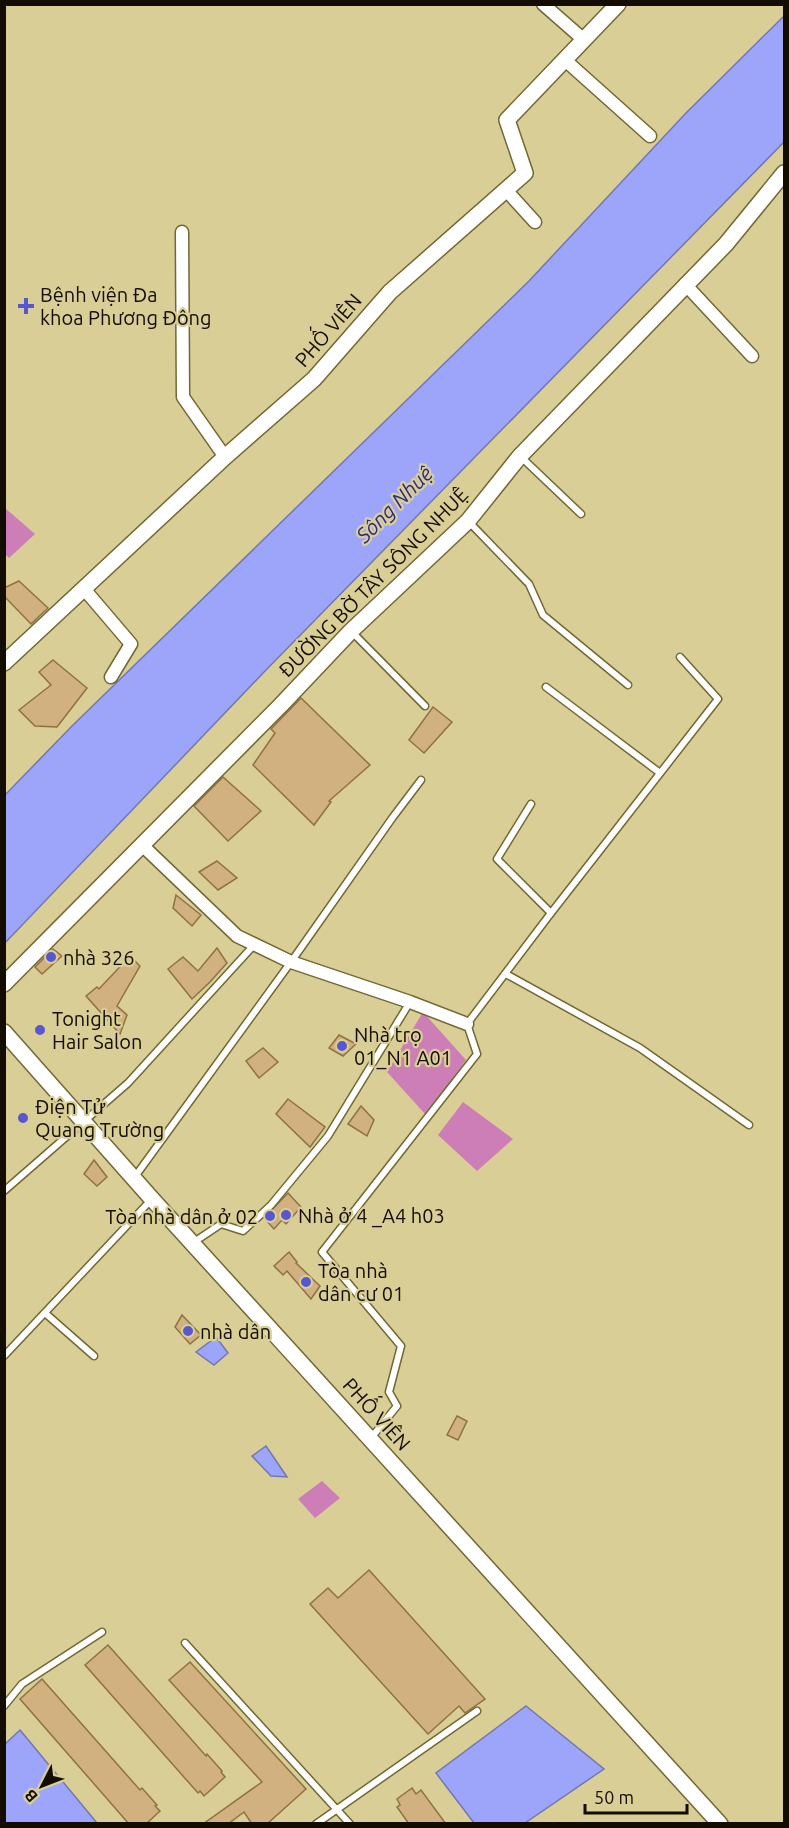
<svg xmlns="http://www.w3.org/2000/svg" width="789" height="1828" viewBox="0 0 789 1828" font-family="Ubuntu,sans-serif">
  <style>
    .green { fill: #ce7eb7 }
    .water { fill: #9da5fa; stroke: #7377af; stroke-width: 1.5 }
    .building { fill: #d0b17f; stroke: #8f7242; stroke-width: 1.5 }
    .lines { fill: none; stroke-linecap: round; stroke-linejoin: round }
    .service-casing { stroke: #726832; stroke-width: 9 }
    .minor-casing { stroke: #726832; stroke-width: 15 }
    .tertiary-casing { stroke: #726832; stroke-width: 18 }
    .service { stroke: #fff; stroke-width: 6 }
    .minor { stroke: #fff; stroke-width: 12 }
    .tertiary { stroke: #fff; stroke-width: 15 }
    .poi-dot { fill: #5857cf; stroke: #d9ce95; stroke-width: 2 }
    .labels { text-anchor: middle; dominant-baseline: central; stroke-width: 4.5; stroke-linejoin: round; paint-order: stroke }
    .poi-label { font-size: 20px; fill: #120d00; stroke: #d9ce95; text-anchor: start }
    .street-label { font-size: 20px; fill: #120d00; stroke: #d9ce95 }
    .water-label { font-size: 21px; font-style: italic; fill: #2f2988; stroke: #d9ce95 }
  </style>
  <rect width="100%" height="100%" fill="#d9ce95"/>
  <g class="green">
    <polygon points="5,508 35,534 9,558 5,554"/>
    <polygon points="423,1012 466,1060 426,1115 387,1072"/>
    <polygon points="463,1102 513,1139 477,1171 438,1135"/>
    <polygon points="322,1481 340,1498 315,1518 298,1499"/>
  </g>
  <g class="water">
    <polygon points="784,16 784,142 266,670 5,943 5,795 72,726 529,281 686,113"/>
    <polygon points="216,1337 228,1353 214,1365 196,1352"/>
    <polygon points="266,1446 287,1477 271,1476 252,1456"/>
    <polygon points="526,1706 604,1769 525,1823 474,1823 436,1773"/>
    <polygon points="20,1730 97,1823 5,1823 5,1744"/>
  </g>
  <g class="building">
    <polygon points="19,581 48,608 31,624 4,596 4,588"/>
    <polygon points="53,660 87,688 57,727 35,726 19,710 51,685 39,672"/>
    <polygon points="301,698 370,765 329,801 331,802 314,825 253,765 275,733 271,729"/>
    <polygon points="433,707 452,722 424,753 409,740"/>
    <polygon points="223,777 261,811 228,841 194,806"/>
    <polygon points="217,861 237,878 218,890 199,872"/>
    <polygon points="176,895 201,915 192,926 173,908"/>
    <polygon points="217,948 227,963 210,982 192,999 168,969 183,957 198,971"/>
    <polygon points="53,949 62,956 42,974 35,967"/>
    <polygon points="130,956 140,966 117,1006 127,1015 120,1034 86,996 97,987 99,989"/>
    <polygon points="339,1035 356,1044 343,1056 329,1048"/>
    <polygon points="263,1048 278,1062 259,1078 246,1061"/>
    <polygon points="288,1099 325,1127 310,1147 276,1114"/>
    <polygon points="361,1106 374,1120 367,1136 348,1124"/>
    <polygon points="94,1160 107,1177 97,1186 84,1174"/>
    <polygon points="288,1193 301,1207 286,1224 282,1220 274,1229 264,1218"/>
    <polygon points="289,1252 297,1262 296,1263 320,1286 311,1299 287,1271 283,1275 274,1266"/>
    <polygon points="182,1315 201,1335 190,1344 175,1327"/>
    <polygon points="457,1416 467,1421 458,1440 447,1435"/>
    <polygon points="369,1570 485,1699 465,1713 459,1706 428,1734 310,1604 328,1588 338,1598"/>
    <polygon points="108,1645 206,1756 207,1754 222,1771 221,1772 225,1777 204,1796 200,1791 198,1793 85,1665"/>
    <polygon points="190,1662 306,1789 267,1824 252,1824 244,1812 228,1824 203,1824 262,1782 169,1680"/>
    <polygon points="42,1679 140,1790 142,1788 157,1805 155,1806 160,1811 146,1824 129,1824 20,1699"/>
    <polygon points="412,1788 416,1794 421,1790 446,1824 409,1824 397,1807 400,1805 397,1799"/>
  </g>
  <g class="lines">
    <g class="service-casing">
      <g id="service">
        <polyline points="520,456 581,514"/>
        <polyline points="469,522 529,584 543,615 628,685"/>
        <polyline points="351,631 425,706"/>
        <polyline points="546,687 660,773"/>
        <polyline points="531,804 497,859 551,913"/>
        <polyline points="506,974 640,1048 749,1125"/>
        <polyline points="134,1178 291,962 393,817 421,780"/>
        <polyline points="4,1191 128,1083 254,945"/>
        <polyline points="194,1242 221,1224 243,1231 271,1205 328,1136 410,1002"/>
        <polyline points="45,1313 94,1356"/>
        <polyline points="4,1356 151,1200"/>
        <polyline points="371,1438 397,1406 389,1392 401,1346 322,1252 477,1054 467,1024 551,913 718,699 680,657"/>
        <polyline points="185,1643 350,1824"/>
        <polyline points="4,1706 22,1684 102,1632"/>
        <polyline points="316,1824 477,1711"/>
      </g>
    </g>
    <g class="minor-casing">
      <g id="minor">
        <polyline points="543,4 584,40"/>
        <polyline points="565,60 650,136"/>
        <polyline points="506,190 535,222"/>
        <polyline points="182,232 183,397 225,457"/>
        <polyline points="685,284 752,356"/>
        <polyline points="85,590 131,644 111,677"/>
        <polyline points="142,845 237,936 291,962 410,1002 467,1024"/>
      </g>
    </g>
    <g class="tertiary-casing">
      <g id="tertiary">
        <polyline points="4,663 225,457 314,379 390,292 525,173 507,120 618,4"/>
        <polyline points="4,984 281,705 351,631 468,521 520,456 726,244 784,173"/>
        <polyline points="4,1032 152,1199 720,1824"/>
      </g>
    </g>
    <use href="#service" class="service"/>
    <use href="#minor" class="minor"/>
    <use href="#tertiary" class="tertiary"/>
  </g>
  <g class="poi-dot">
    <path d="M23 297h6v6h6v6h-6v6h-6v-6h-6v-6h6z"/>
    <circle cx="51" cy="957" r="6"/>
    <circle cx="40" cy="1030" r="6"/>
    <circle cx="342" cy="1046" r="6"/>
    <circle cx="23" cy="1118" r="6"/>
    <circle cx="286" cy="1215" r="6"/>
    <circle cx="270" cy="1216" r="6"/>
    <circle cx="306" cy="1282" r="6"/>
    <circle cx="188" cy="1331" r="6"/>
  </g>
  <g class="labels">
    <g class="poi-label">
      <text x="40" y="294">Bệnh viện Đa<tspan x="40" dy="23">khoa Phương Đông</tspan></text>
      <text x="63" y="957">nhà 326</text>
      <text x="52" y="1018">Tonight<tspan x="52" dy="23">Hair Salon</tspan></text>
      <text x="354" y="1034">Nhà trọ<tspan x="354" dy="23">01_N1 A01</tspan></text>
      <text x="35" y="1106">Điện Tử<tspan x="35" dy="23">Quang Trường</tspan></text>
      <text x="298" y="1215">Nhà ở 4 _A4 h03</text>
      <text x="258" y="1216" text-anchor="end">Tòa nhà dân ở 02</text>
      <text x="318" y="1270">Tòa nhà<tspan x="318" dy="23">dân cư 01</tspan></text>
      <text x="200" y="1331">nhà dân</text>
    </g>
    <g class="street-label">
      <text transform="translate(328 330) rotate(-49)">PHỐ VIÊN</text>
      <text transform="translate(373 582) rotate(-45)">ĐƯỜNG BỜ TÂY SÔNG NHUỆ</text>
      <text transform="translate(377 1414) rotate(48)">PHỐ VIÊN</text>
    </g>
    <g class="water-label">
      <text transform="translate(394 504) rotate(-45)">Sông Nhuệ</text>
    </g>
  </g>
  <rect width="789" height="1828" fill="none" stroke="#120d00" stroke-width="12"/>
  <g transform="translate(42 1786) rotate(228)" stroke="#d9ce95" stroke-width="4.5" paint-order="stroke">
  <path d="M0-4.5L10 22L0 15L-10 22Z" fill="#120d00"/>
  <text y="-9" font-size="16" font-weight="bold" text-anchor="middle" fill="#120d00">B</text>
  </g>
  <path d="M585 1804v9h102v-9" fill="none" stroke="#120d00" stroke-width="3"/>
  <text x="594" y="1804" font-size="18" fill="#120d00" stroke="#d9ce95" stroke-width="4.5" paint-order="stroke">50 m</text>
</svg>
